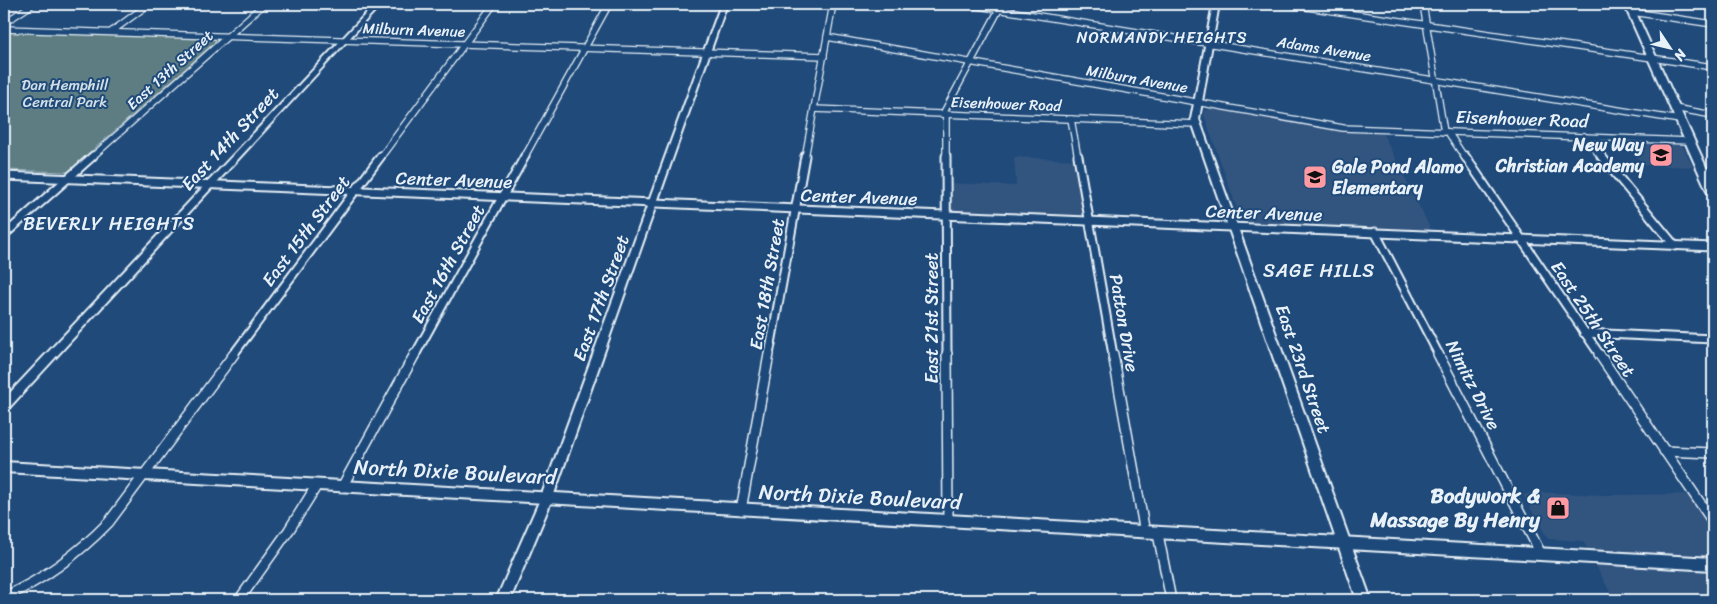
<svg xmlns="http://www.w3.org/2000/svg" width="1717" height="604" viewBox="0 0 1717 604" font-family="Sriracha,sans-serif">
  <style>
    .built { fill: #335480 }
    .green { fill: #5d7d82; stroke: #a2b7bd }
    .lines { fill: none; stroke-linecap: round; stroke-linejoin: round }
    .minor-far2-casing { stroke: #e8f1f8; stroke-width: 8 }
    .minor-far1-casing { stroke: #e8f1f8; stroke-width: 11 }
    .minor-casing { stroke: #e8f1f8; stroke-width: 12 }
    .tertiary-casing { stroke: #e8f1f8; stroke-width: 4 }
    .secondary-casing { stroke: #e8f1f8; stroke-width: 4 }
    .primary-casing { stroke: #e8f1f8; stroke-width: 4 }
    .minor-far2 { stroke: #1f4a7a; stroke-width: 5.5 }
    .minor-far1 { stroke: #1f4a7a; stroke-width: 7 }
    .minor { stroke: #1f4a7a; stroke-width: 9 }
    .tertiary { fill: #1f4a7a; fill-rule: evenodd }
    .secondary { fill: #1f4a7a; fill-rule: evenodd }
    .primary { fill: #1f4a7a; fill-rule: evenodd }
    .labels { text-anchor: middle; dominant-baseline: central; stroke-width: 4; stroke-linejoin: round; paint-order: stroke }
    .far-street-label { font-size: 15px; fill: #e8f1f8; stroke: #1f4a7a }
    .far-park-label { font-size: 15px; fill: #d3e0e6; stroke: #1f4a7a }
    .far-neighbourhood-label { font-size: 16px; letter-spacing: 1px; fill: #e8f1f8; stroke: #1f4a7a }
    .street-label { font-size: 18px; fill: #e8f1f8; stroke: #1f4a7a }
    .poi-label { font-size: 18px; font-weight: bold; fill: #e8f1f8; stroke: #1f4a7a; text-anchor: end }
    .neighbourhood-label { font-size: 19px; letter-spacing: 1px; fill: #e8f1f8; stroke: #1f4a7a }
    .near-street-label { font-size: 21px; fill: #e8f1f8; stroke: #1f4a7a }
    .near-poi-label { font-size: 21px; font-weight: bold; fill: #e8f1f8; stroke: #1f4a7a; text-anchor: end }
  </style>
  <rect width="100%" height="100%" fill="#1f4a7a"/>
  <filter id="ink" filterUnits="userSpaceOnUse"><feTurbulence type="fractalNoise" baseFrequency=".02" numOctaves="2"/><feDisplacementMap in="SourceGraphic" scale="10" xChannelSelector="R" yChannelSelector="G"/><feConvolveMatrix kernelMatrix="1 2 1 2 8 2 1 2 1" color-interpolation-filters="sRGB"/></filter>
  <g filter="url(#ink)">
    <g class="built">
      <polygon points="1212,108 1339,131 1383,134 1431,230 1247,222 1241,220 1204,115 1205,111"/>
      <polygon points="1623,142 1682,145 1693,167 1644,165"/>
      <polygon points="1014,157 1078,160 1089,222 946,216 946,183 1016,186"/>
      <polygon points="1533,492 1604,495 1694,494 1713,515 1713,600 1614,600 1583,541 1548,539 1523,495"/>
    </g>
    <polygon class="green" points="4,31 220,38 68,172 4,170"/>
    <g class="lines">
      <g class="minor-far2-casing">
        <g id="minor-far2">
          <polyline points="965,4 1680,120"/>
          <polyline points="1286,4 1713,67"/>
          <polyline points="1423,4 1444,132"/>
          <polyline points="1612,4 1629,6"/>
          <polyline points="1632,12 1713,24"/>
          <polyline points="4,23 33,4"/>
          <polyline points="4,29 824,56"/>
          <polyline points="111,32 149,4"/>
          <polyline points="827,37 1343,128 1689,141"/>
          <polyline points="1674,108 1713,115"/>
          <polyline points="814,109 1197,124"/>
          <polyline points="943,114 1002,4"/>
          <polyline points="946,114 946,158"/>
          <polyline points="1071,119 1078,158"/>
          <polyline points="1448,132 1465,158"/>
          <polyline points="1584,136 1602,158"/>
          <polyline points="91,158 264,4"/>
          <polyline points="380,158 494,4"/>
          <polyline points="524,158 609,4"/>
          <polyline points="805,158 833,4"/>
        </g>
      </g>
      <g class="minor-far1-casing">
        <g id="minor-far1">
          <polyline points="946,156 947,355"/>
          <polyline points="1078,156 1113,355"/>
          <polyline points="1465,156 1600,355"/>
          <polyline points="1601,156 1675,246"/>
          <polyline points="1703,171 1713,173"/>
          <polyline points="4,176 1713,247"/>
          <polyline points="1375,232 1439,355"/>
          <polyline points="4,235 93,156"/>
          <polyline points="1584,333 1713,339"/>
          <polyline points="233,355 381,156"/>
          <polyline points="415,355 525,156"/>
          <polyline points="769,355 805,156"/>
        </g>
      </g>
      <g class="minor-casing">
        <g id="minor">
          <polyline points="947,354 948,522"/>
          <polyline points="1113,354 1145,533"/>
          <polyline points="1438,354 1541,554"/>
          <polyline points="1599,354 1713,522"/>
          <polyline points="1664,451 1713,453"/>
          <polyline points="342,487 415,354"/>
          <polyline points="741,510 769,354"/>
          <polyline points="1158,534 1171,600"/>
          <path d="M4,597C45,579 78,554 109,522L234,354"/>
          <polyline points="239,600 289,530 317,485"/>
        </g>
      </g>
      <g class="tertiary-casing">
        <g id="tertiary">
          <polygon points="375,4 381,4 8,409 4,410 4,399"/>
          <polygon points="721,4 727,4 553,497 510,600 496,600 541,497"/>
          <polygon points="1213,4 1219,4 1199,119 1371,600 1357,600 1191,119"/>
        </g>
      </g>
      <g class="secondary-casing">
        <polygon id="secondary" points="4,462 1713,558 1713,570 4,472"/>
      </g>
      <g class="primary-casing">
        <polygon id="primary" points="1624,4 1632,4 1713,182 1713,196 1708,193"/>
      </g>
      <use href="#minor-far2" class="minor-far2"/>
      <use href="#minor-far1" class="minor-far1"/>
      <use href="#minor" class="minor"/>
      <use href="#tertiary" class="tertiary"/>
      <use href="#secondary" class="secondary"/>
      <use href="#primary" class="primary"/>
    </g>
  </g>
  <defs>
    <g id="school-square" transform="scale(1.25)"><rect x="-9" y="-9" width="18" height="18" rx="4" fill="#ff9aa2" stroke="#1f4a7a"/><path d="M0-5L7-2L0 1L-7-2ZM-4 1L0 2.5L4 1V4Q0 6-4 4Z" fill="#111"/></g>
    <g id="shop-square" transform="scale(1.25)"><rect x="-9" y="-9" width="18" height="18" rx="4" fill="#ff9aa2" stroke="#1f4a7a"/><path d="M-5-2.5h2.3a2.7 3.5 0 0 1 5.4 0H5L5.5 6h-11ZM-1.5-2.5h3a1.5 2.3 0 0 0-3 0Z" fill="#111"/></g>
  </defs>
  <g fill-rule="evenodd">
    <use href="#school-square" x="1661" y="155"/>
    <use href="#school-square" x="1315" y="177"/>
    <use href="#shop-square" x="1558" y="508"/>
  </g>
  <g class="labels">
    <g class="far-street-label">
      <text transform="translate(414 30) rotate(2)">Milburn Avenue</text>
      <text transform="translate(1324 49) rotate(9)">Adams Avenue</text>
      <text transform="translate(170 70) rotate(-42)">East 13th Street</text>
      <text transform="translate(1137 79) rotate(10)">Milburn Avenue</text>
      <text transform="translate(1006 104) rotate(2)">Eisenhower Road</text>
    </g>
    <g class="far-park-label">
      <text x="65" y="85">Dan Hemphill<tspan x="65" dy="17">Central Park</tspan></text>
    </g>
    <g class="far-neighbourhood-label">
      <text x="1162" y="37">NORMANDY HEIGHTS</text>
    </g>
    <g class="street-label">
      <text transform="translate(1522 119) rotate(2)">Eisenhower Road</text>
      <text transform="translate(230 139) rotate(-47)">East 14th Street</text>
      <text transform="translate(454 180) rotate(2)">Center Avenue</text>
      <text transform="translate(859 197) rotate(2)">Center Avenue</text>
      <text transform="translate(1264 213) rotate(2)">Center Avenue</text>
      <text transform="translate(306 231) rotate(-53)">East 15th Street</text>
      <text transform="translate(448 264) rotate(-61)">East 16th Street</text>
      <text transform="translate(767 284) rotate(-80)">East 18th Street</text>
      <text transform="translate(601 298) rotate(-70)">East 17th Street</text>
      <text transform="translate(932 318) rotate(-90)">East 21st Street</text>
      <text transform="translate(1593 319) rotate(56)">East 25th Street</text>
      <text transform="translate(1124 323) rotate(80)">Patton Drive</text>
      <text transform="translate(1303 369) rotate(71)">East 23rd Street</text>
      <text transform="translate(1473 385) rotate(63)">Nimitz Drive</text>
    </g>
    <g class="poi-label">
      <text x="1644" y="145">New Way<tspan x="1644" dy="21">Christian Academy</tspan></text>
      <text x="1332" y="167" text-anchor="start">Gale Pond Alamo<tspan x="1332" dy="21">Elementary</tspan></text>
    </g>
    <g class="neighbourhood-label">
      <text x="109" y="223">BEVERLY HEIGHTS</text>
      <text x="1319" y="270">SAGE HILLS</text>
    </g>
    <g class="near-street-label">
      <text transform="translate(455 472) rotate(3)">North Dixie Boulevard</text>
      <text transform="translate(860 497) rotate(3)">North Dixie Boulevard</text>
    </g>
    <g class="near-poi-label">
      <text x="1540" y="496">Bodywork &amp;<tspan x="1540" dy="24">Massage By Henry</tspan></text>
    </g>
  </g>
  <rect width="1717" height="604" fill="none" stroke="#1f4a7a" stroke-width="20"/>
  <rect x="10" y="10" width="1697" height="584" fill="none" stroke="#e8f1f8" stroke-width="2" filter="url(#ink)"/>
  <g transform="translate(1670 48) rotate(125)" stroke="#1f4a7a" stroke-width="4" paint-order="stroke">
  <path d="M0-4L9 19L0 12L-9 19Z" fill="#e8f1f8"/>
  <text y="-8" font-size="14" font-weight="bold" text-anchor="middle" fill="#e8f1f8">N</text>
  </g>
</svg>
